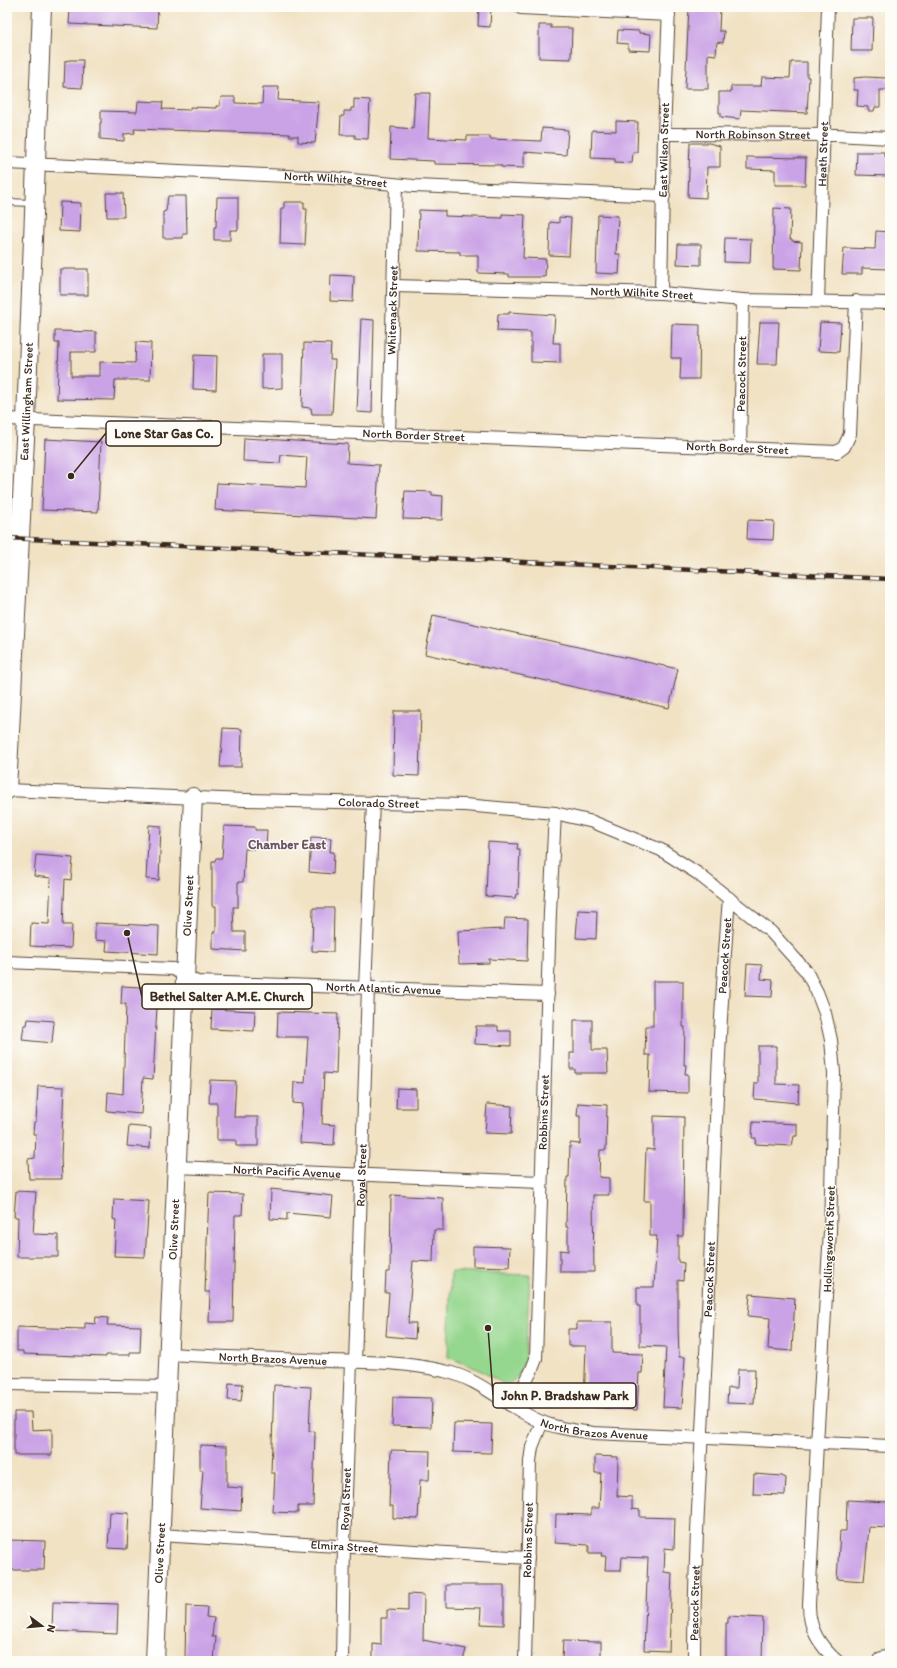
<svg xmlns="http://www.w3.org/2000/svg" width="897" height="1668" viewBox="0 0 897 1668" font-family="Itim,sans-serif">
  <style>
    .green { fill: #95d78e; stroke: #688056 }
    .building { fill: #caa3e6 }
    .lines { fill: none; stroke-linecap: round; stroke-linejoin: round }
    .lane-casing { stroke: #564637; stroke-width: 8 }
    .street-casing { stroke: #564637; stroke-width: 14 }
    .secondary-casing { stroke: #564637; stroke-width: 20 }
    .lane { stroke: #fff; stroke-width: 6 }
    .street { stroke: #fff; stroke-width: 12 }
    .secondary { stroke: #fff; stroke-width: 18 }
    .rail-casing { stroke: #3b2a1e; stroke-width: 4.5 }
    .rail { stroke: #fdfcf7; stroke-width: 3; stroke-dasharray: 9; stroke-linecap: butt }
    .labels { text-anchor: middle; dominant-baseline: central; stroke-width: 3; stroke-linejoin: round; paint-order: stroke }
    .street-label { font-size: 12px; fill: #3b2a1e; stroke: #fdfcf7 }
    .neighbourhood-label { font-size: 13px; font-weight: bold; fill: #6d5464; stroke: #fdfcf7 }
    .leader { fill: none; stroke: #3b2a1e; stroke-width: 1.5 }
    .callout-dot { fill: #3b2a1e; stroke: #fdfcf7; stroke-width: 1.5 }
    .callout { fill: #fdfcf7; stroke: #3b2a1e; stroke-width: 1.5 }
    .callout-label { font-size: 13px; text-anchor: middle; font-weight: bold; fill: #3b2a1e }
  </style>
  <rect width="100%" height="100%" fill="#fdfcf7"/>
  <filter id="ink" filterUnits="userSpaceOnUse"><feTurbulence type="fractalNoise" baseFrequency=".025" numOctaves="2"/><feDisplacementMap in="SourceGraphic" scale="8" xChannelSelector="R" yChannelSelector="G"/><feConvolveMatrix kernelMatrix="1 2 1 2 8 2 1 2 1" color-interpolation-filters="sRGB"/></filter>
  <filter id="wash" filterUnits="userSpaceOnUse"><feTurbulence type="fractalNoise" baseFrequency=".012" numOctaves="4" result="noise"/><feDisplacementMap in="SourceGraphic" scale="16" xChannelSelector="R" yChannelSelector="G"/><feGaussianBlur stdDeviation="0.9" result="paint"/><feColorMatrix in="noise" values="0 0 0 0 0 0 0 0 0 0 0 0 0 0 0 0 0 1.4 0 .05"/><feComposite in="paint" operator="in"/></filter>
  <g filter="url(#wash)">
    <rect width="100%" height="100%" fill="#f1e2c4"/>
    <polygon class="green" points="451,1272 530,1275 525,1361 518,1376 509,1385 502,1383 477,1369 448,1357"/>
    <g id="blocks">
      <g class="building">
        <polygon points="70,7 158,7 157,28 69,24"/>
        <polygon points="479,7 491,7 490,27 478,26"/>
        <polygon points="689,7 720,7 719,31 724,31 723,43 717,42 716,55 708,54 708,89 685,89"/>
        <polygon points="852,18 873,18 872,51 851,51"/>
        <polygon points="539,25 551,25 551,28 572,28 571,59 539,58"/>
        <polygon points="618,30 639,31 639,33 651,34 650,51 628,50 628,44 617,43"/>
        <polygon points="70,60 83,60 82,88 64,87 65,61"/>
        <polygon points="791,62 807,62 807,77 809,77 807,113 741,110 740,119 721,117 721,113 719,113 719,92 731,92 731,86 761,86 762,77 790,78"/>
        <polygon points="865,77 887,78 887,90 880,90 880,107 875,107 874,111 868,111 868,107 857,106 858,90 854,90 854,78"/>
        <polygon points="263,87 279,87 278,100 319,102 315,143 298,142 298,136 290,136 290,134 134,129 135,133 124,134 124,141 100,139 100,123 101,123 101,111 137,112 138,101 163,102 162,109 190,110 190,107 216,108 216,106 220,106 221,97 235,97 235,103 262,104"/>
        <polygon points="415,93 430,93 428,138 467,140 467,136 490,136 490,139 541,141 542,128 568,130 566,155 524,152 524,168 501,167 501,165 434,164 434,161 390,159 391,127 413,129"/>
        <polygon points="354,99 370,100 368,139 355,138 355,135 340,135 341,116 344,116 344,111 351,111 351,108 354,108"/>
        <polygon points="616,121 638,122 637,152 633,152 632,163 615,162 615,159 591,158 592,130 616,131"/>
        <polygon points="690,143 709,143 720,146 720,167 707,167 706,198 688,197"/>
        <polygon points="857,152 884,152 884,156 890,156 890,176 856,175"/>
        <polygon points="747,157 806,158 805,185 775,185 775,170 747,169"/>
        <polygon points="106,193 123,193 124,217 107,217"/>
        <polygon points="168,196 186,196 187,234 183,234 183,238 163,238 163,212 166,211"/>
        <polygon points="217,197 238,197 238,230 230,230 230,240 214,240 214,227 216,227"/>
        <polygon points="60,202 81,203 80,232 59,231"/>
        <polygon points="284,202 304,202 304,209 307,209 305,245 280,244 281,208 284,208"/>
        <polygon points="774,208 791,209 790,239 792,239 792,241 802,242 801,270 773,269"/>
        <polygon points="419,210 445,211 445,216 502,218 502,214 525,215 523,258 546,259 545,277 509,277 509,274 478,273 478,255 460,255 460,252 418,251"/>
        <polygon points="598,215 618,216 616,254 620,254 619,274 596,273"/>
        <polygon points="559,217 571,218 569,256 549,255 550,222 559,223"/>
        <polygon points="876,231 890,232 890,269 862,268 862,274 842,274 844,248 875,249"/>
        <polygon points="725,238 751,239 750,263 724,262"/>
        <polygon points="678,244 701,244 701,265 677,264"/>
        <rect x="60" y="269" width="28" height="26"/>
        <polygon points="331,275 354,276 353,302 330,301"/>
        <polygon points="509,312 555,315 553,343 560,343 560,363 531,362 531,333 530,332 497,331 498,314 509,314"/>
        <polygon points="361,319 374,320 372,413 357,412"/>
        <polygon points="760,322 779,322 777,364 757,364"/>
        <polygon points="820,322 841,323 839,352 818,351"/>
        <polygon points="672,324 700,325 699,379 680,379 681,358 671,358"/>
        <polygon points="55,331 96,332 96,352 71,352 71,376 100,376 100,362 135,363 136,342 151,343 150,380 115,380 114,400 57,399 59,343 55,343"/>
        <polygon points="304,343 331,344 330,360 335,360 332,414 312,414 311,408 302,407"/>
        <polygon points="262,354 282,354 282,388 262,389"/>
        <polygon points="194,355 217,356 216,390 193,389"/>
        <polygon points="244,438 348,444 347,463 379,465 376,519 215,510 217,483 305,488 307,457 281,455 280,463 243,461"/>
        <polygon points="45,439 101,442 98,512 42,510"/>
        <polygon points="405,491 432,492 432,495 443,496 442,520 403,519"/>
        <polygon points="748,520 774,521 773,540 747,539"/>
        <polygon points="433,615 678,669 669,708 425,654"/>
        <polygon points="394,711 421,711 419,776 393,775"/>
        <polygon points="223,728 242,729 241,767 220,767"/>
        <polygon points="149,825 161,826 159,880 146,879"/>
        <polygon points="224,826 255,827 255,830 267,830 266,847 254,847 254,849 245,849 243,882 238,882 238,907 233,907 234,932 245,932 245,951 213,949 213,932 216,932 216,906 212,906 212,861 215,861 216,858 222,858"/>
        <polygon points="311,837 331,838 330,852 334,852 333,874 309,872"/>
        <polygon points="488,842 518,844 517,849 520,849 518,894 516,894 515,898 486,896"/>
        <polygon points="36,855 73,858 71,880 65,879 63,925 72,925 71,948 30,946 31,923 49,924 51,878 34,876"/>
        <polygon points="313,908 334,908 333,952 312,951"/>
        <polygon points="578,910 597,911 596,939 576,938"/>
        <polygon points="505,918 528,919 527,961 489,959 489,963 459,964 458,931 504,929"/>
        <polygon points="95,923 159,926 158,954 106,951 107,941 95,940"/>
        <polygon points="747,964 762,965 761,979 773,980 772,997 745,996"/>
        <polygon points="653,981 683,981 683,1027 685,1027 684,1065 686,1065 685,1074 688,1074 688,1093 649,1092 650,1055 645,1055 646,1026 653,1026"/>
        <polygon points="122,986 158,988 153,1079 143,1078 141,1114 107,1111 108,1092 123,1094 126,1004 121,1004"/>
        <polygon points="212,1009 255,1011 254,1031 211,1029"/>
        <polygon points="278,1012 338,1014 336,1074 324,1073 322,1124 335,1125 334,1145 300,1143 303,1104 293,1103 294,1082 305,1083 308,1037 277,1037"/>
        <polygon points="28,1019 54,1021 52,1043 22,1040 24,1025 27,1025"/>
        <polygon points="574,1020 592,1020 592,1050 607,1050 608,1073 575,1073 575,1069 570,1069 570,1053 574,1053"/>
        <polygon points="476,1026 498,1026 498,1031 511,1031 511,1046 475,1044"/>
        <polygon points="758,1046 776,1046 776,1084 799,1085 798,1103 754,1099 755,1083 758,1083"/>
        <polygon points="210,1080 236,1081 234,1117 258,1117 258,1146 236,1146 236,1140 217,1140 217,1103 209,1103"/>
        <polygon points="38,1086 64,1087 61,1158 62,1179 29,1179 28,1159 35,1158 36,1134 33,1134 34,1122 36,1122"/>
        <polygon points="397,1088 416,1089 416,1108 396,1108"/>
        <polygon points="578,1103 607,1105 606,1150 600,1150 599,1177 609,1178 609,1195 593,1195 594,1272 560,1272 560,1250 568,1251 568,1227 566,1227 567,1177 569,1177 570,1143 580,1144 580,1116 577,1116"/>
        <polygon points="487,1104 512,1106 511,1134 485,1133"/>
        <polygon points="654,1116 684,1117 683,1236 678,1236 678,1262 684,1263 683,1281 678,1280 678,1324 679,1357 685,1357 682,1408 663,1407 666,1347 640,1346 640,1306 637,1306 637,1287 654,1287 657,1236 650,1236 650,1201 644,1201 646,1149 654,1150"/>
        <polygon points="753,1122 797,1124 797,1136 794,1136 792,1146 755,1144 756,1138 752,1138"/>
        <polygon points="129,1126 151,1128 150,1148 127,1146"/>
        <polygon points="271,1189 333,1196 331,1217 287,1213 287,1220 270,1219"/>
        <polygon points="16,1191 36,1192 33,1234 58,1235 58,1257 17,1257 18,1217 14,1217"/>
        <polygon points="209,1193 243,1194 242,1215 235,1215 233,1322 209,1322 210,1292 205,1292"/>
        <polygon points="391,1195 443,1198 443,1230 434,1230 433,1262 413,1261 408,1323 416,1323 415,1339 386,1336 389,1293 385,1293 386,1272 390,1272"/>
        <polygon points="114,1199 149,1201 145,1257 114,1256 116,1220 113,1219"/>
        <polygon points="473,1246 510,1247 509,1267 473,1266"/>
        <polygon points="750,1294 795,1298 792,1351 768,1349 770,1318 748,1316"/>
        <polygon points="96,1317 108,1318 107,1325 141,1326 140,1352 130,1352 130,1355 106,1355 106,1357 23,1354 23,1351 17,1351 17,1327 85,1329 85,1323 95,1324"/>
        <polygon points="577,1322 612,1322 612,1353 643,1354 642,1373 639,1373 637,1410 593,1407 593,1405 584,1405 586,1346 568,1346 568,1329 577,1329"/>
        <polygon points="738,1369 755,1369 754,1404 727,1403 728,1388 737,1388"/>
        <polygon points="229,1383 243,1384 241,1401 228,1400"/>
        <polygon points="274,1385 311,1387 309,1431 315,1432 313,1506 298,1506 298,1513 273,1512 275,1473 271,1473"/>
        <polygon points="393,1397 432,1398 431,1427 392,1426"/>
        <polygon points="14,1412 31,1412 32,1430 52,1429 52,1455 14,1455"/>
        <polygon points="454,1423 492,1424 491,1453 453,1452"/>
        <polygon points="200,1445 227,1446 227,1487 242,1488 241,1511 200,1508 203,1470 200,1470"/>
        <polygon points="391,1450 430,1451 429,1480 420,1480 418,1519 393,1518 393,1506 389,1506"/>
        <polygon points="595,1456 618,1457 617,1496 632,1497 632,1509 640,1510 640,1517 675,1518 674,1549 665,1548 664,1572 672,1573 669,1651 644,1650 648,1558 622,1557 621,1570 605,1570 606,1556 601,1556 602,1553 589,1553 589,1545 555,1543 556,1514 591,1515 591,1508 599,1508 601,1473 595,1473"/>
        <polygon points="754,1474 782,1476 786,1478 785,1495 753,1494"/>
        <polygon points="847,1500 888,1502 889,1528 869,1527 864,1581 837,1579 840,1531 846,1531"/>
        <polygon points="110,1512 129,1513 127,1549 108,1548"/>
        <polygon points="7,1540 45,1541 44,1570 7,1570"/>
        <polygon points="446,1585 504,1585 504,1625 480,1624 481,1608 446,1607"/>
        <polygon points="408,1594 424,1595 423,1640 466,1649 463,1661 373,1661 373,1644 381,1645 381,1618 387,1618 387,1610 408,1611"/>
        <polygon points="53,1602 118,1604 117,1634 52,1631"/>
        <polygon points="186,1606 207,1607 206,1617 214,1618 212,1637 216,1637 214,1661 185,1659"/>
        <polygon points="728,1616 763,1618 762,1661 726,1661 726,1623 728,1623"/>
        <polygon points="563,1641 601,1642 601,1661 562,1661"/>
      </g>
    </g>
  </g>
  <g filter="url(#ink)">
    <use href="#blocks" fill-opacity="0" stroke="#564637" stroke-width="1"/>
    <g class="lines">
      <g class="lane-casing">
        <polyline id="lane" points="7,202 32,203"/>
      </g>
      <g class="street-casing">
        <g id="street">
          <polyline points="521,8 669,15"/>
          <path id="s1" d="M664,134L835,135L890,138"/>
          <path id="s2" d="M7,163L331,178L414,186L664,196"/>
          <path id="s3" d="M394,286L661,293L743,300L890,303"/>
          <path id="s4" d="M661,293L664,134L669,7"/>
          <path id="s5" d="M818,301L828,7"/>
          <path id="s6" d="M7,419L837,452L844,447L850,434L856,301"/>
          <path id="s7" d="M389,435L396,185"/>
          <path id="s8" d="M740,449L743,300"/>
          <path id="s9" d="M7,790L245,800L465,805L555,813L593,822L661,850L697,873L771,932L806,971L817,992L825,1013L831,1040L834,1073L830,1231L817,1443L809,1605C809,1629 819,1645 837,1661"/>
          <path id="s10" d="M7,962L173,969L197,982L548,994"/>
          <polyline points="365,988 373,802"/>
          <path id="s11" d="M176,1167L541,1182"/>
          <path id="s12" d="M168,1354C222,1357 275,1359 329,1361C367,1362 407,1362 444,1371C478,1378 504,1404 535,1419C553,1428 573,1430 593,1433L890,1446"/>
          <path id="s13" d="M355,1362L368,988"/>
          <polyline points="7,1384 167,1387"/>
          <path id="s14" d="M510,1405C521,1390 530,1377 536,1359L550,912L555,813"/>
          <path id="s15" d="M160,1535L528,1558"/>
          <path id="s16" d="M342,1661L344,1545L351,1362"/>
          <path id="s17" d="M525,1661L530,1461L532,1447L542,1422"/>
          <path id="s18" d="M694,1661C694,1544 703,1428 708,1312C714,1174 718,1036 729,898"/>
        </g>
      </g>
      <g class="secondary-casing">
        <g id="secondary">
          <path id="s19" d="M7,790L26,420L42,7"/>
          <path id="s20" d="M155,1661L193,797"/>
          <polyline points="882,1661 890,1659"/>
        </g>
      </g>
      <use href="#lane" class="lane"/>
      <use href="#street" class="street"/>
      <use href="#secondary" class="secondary"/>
      <g class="rail-casing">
        <polyline id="rail" points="7,538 890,579"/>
      </g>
      <use href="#rail" class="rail"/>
    </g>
  </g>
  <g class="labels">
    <g class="street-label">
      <text stroke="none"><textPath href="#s1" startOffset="89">North Robinson Street</textPath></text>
      <text stroke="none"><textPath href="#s4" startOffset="143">East Wilson Street</textPath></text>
      <text stroke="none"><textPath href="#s5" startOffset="147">Heath Street</textPath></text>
      <text stroke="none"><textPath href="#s2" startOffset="329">North Wilhite Street</textPath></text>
      <text stroke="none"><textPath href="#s3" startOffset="248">North Wilhite Street</textPath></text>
      <text stroke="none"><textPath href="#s7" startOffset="125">Whitenack Street</textPath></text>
      <text stroke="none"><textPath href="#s8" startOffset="75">Peacock Street</textPath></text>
      <text stroke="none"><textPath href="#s19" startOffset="389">East Willingham Street</textPath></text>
      <text stroke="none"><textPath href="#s6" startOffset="407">North Border Street</textPath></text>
      <text stroke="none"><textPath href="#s6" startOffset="731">North Border Street</textPath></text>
      <text stroke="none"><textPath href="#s9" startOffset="372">Colorado Street</textPath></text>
      <text stroke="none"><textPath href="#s20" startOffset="756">Olive Street</textPath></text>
      <text stroke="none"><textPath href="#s18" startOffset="706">Peacock Street</textPath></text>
      <text stroke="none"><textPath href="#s10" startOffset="380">North Atlantic Avenue</textPath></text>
      <text stroke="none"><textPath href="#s14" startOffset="300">Robbins Street</textPath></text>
      <text stroke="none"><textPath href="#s11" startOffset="111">North Pacific Avenue</textPath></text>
      <text stroke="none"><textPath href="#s13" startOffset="187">Royal Street</textPath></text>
      <text stroke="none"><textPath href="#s20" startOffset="432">Olive Street</textPath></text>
      <text transform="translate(829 1239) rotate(-88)">Hollingsworth Street</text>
      <text stroke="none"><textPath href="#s18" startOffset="382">Peacock Street</textPath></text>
      <text stroke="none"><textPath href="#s12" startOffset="105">North Brazos Avenue</textPath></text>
      <text stroke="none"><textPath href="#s12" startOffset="441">North Brazos Avenue</textPath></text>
      <text stroke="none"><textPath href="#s16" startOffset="162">Royal Street</textPath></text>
      <text stroke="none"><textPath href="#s17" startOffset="121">Robbins Street</textPath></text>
      <text stroke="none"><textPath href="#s15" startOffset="185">Elmira Street</textPath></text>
      <text stroke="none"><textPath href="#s20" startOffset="108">Olive Street</textPath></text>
      <text stroke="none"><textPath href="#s18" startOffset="58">Peacock Street</textPath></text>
    </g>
    <g class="neighbourhood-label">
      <text x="287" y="844">Chamber East</text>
    </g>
  </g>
  <path class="leader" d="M71 476L106 433M127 933L142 997M488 1328L493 1395"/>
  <g class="callout-dot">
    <circle cx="71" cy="476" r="4"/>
    <circle cx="127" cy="933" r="4"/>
    <circle cx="488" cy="1328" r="4"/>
  </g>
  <g class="callout">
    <rect x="106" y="421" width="115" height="25" rx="4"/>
    <rect x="142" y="984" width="170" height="25" rx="4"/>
    <rect x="493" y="1383" width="143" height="25" rx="4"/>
  </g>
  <g class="callout-label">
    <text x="164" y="438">Lone Star Gas Co.</text>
    <text x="227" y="1001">Bethel Salter A.M.E. Church</text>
    <text x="565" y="1400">John P. Bradshaw Park</text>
  </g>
  <rect width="897" height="1668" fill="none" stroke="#fdfcf7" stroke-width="24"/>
  <g transform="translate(42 1626) rotate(106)" stroke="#fdfcf7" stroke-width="3" paint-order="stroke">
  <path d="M0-3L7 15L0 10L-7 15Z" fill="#3b2a1e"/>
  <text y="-6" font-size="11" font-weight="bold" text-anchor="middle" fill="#3b2a1e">N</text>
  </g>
</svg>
